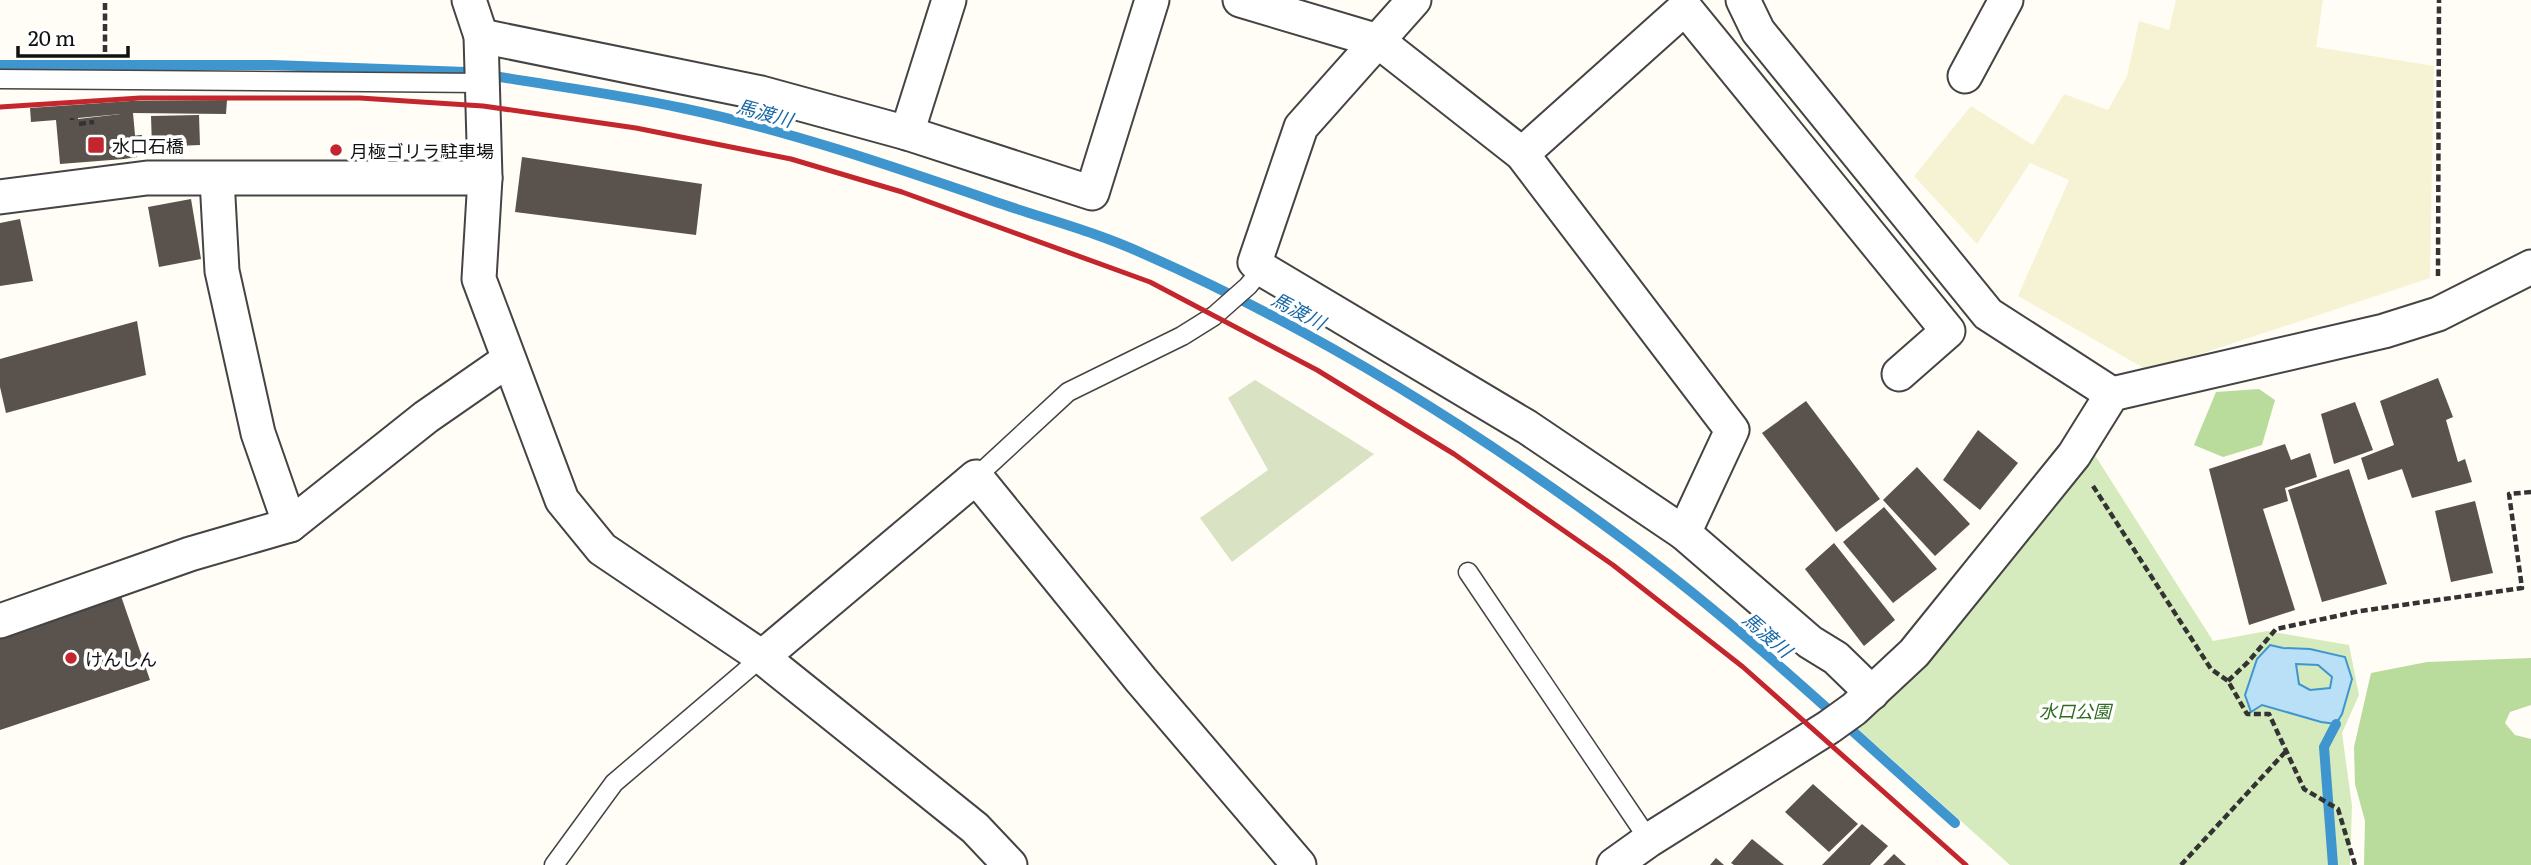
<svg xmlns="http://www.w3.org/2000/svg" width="2531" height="865" viewBox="0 0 2531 865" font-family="Literata,'Noto Sans JP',serif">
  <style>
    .farmland { fill: #f6f3d4 }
    .green { fill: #d5ebbd }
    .forest { fill: #b9dc9c }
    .cemetery { fill: #d9e3c4 }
    .water { fill: #b9e0f7; stroke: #3f96cf; stroke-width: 2; fill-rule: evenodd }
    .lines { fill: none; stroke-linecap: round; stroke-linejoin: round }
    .stream { stroke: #3f96cf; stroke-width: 10 }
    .building { fill: #5a524d; fill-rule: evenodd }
    .lane-casing { stroke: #444; stroke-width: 21 }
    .street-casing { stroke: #444; stroke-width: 37 }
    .path { stroke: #333; stroke-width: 4.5; stroke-dasharray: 7 3.5; stroke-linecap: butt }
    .lane { stroke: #fff; stroke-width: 18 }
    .street { stroke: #fff; stroke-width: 33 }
    .rail { stroke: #c4262e; stroke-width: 5 }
    .poi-dot { fill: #c4262e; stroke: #fff; stroke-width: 2.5 }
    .labels { text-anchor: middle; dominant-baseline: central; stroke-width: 7; stroke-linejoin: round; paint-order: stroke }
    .poi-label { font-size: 18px; fill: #111; stroke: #fff; text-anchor: start }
    .park-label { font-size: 18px; font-style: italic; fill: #2f6b1f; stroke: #fff }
    .water-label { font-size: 19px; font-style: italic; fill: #1768a6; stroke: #fff }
  </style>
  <rect width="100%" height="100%" fill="#fffdf5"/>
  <polygon class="farmland" points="2176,0 2323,0 2316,47 2434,66 2430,278 2149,371 2018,296 2069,180 2030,163 1977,244 1914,176 1971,106 2033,145 2064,94 2108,110 2127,76 2139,21 2169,30"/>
  <polygon class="green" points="2091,449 2213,641 2267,631 2349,645 2359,695 2342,733 2352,806 2350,865 2010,865 1848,720"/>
  <g class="forest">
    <polygon points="2259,389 2275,400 2262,445 2223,457 2194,445 2216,392"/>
    <polygon points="2531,658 2531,705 2510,712 2505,723 2515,735 2531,739 2531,865 2364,865 2365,821 2355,784 2354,747 2371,673 2427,662"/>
  </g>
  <polygon class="cemetery" points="1255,380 1374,454 1232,562 1200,518 1268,470 1228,398"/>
  <path class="water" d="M2270,645L2283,648L2310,649L2345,657L2352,679L2342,714L2336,724L2321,722L2262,705L2251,712L2245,695L2257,659ZM2296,664L2318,665L2332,677L2330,688L2310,690L2299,684Z"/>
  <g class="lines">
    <g class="stream">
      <polyline points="0,65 272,65 466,72"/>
      <path d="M500,77C561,87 622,95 682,108C791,131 897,168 1002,204C1049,220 1099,233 1144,254C1317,330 1480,432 1631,545C1745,630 1849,729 1955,823"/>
      <polyline points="2333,865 2324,747 2336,724"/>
    </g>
  </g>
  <g class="building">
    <path d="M227,100L226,114L133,113L137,157L124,159L60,164L56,120L31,122L30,108L131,101ZM121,114L78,119V118Z"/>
    <polygon points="199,115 200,145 152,147 151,116"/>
    <polygon points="522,157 702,184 696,235 515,212"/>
    <polygon points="191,199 201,259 159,267 148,207"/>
    <polygon points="20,219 33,281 0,286 0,223"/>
    <polygon points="137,321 146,375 6,413 0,387 0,359"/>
    <polygon points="2438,378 2453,417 2446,420 2458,462 2465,459 2472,482 2412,498 2402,469 2368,480 2361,458 2394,445 2380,401"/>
    <polygon points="1806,401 1880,499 1836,532 1762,433"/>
    <polygon points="2355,402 2373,450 2334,464 2321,414"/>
    <polygon points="1978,430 2018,463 1980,510 1943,480"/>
    <polygon points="2285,444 2291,460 2310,453 2317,477 2285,488 2288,501 2263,509 2295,610 2249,625 2209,469"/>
    <polygon points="1917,467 1970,524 1935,556 1883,500"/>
    <polygon points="2349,469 2387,584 2322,602 2288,490"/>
    <polygon points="2475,501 2493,573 2451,582 2435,511"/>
    <polygon points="1884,507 1937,569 1893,603 1843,542"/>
    <polygon points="1834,543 1895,620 1864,646 1805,569"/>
    <polygon points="121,596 150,680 0,730 0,637"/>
    <polygon points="1813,784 1858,824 1829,852 1785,812"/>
    <polygon points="1862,824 1888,846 1870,865 1822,865"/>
    <polygon points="1752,839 1784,865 1734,865 1731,863"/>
    <polygon points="1894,854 1906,865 1883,865"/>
    <polygon points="1716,858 1724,865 1710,865"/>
  </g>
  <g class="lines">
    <g class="lane-casing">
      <g id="lane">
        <polyline points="0,79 482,83"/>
        <polyline points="976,477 1068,392 1182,336 1214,316 1248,286 1262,269"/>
        <polyline points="1468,572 1649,840"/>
        <polyline points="554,865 614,783 762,657"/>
      </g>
    </g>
    <g class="street-casing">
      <g id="street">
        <polyline points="469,0 481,36 485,178 479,279 562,500 602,549 762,657 975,828 1010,865"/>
        <polyline points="1240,0 1378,41 1522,154 1732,430 1684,533"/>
        <polyline points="1414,0 1301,127 1255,262 1262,269 1527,427 1684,533 1810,642 1836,658 1872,693"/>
        <polyline points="1743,0 1758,31 1988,314 2112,394"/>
        <polyline points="481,36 761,93 907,133 1092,193 1152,0"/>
        <polyline points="1965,76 2006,0"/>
        <polyline points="907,133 949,0"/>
        <polyline points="1522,154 1685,8 1948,331 1899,374"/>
        <polyline points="217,179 222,271 258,433 290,525"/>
        <polyline points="0,197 147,178 485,178"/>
        <polyline points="0,621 190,554 290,525 426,417 508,360"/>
        <polyline points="762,657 976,477 1141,680 1299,865"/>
        <polyline points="1614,865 1649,840 1829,727 1854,709 1914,653 2074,455 2112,394 2384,331 2438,314 2531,267"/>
      </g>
    </g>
    <g class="path">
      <polyline points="105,52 105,0"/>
      <polyline points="72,118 72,120"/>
      <polyline points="79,124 94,122"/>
      <polyline points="135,138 145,137 145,144"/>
      <polyline points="2438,276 2439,0"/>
      <polyline points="2093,486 2211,669 2228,681 2247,714 2269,714 2304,789 2338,809 2355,865"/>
      <polyline points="2228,681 2248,662 2276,629 2360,611 2522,588 2509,494 2531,492"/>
      <polyline points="2181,865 2287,750"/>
    </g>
    <use href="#lane" class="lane"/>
    <use href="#street" class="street"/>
    <polyline class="rail" points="0,107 140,98 360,98 483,106 636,128 791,159 902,192 1150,282 1317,370 1454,454 1613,565 1743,667 1966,865"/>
  </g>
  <g class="poi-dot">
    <rect x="87" y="136" width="18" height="18" rx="3.5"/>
    <circle cx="336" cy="150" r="7"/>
    <circle cx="71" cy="658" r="7"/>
  </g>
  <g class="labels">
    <g class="poi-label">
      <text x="112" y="145">水口石橋</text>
      <text x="350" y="150">月極ゴリラ駐車場</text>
      <text x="85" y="658">けんしん</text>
    </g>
    <g class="park-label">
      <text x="2075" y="710">水口公園</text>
    </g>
    <g class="water-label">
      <text transform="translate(765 112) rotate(15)">馬渡川</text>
      <text transform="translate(1299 310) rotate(28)">馬渡川</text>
      <text transform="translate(1768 634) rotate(41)">馬渡川</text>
    </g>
  </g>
  <path d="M18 46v10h110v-10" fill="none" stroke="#111111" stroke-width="3.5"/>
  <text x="28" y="46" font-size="21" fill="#111111" stroke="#ffffff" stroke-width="5" paint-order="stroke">20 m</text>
</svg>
